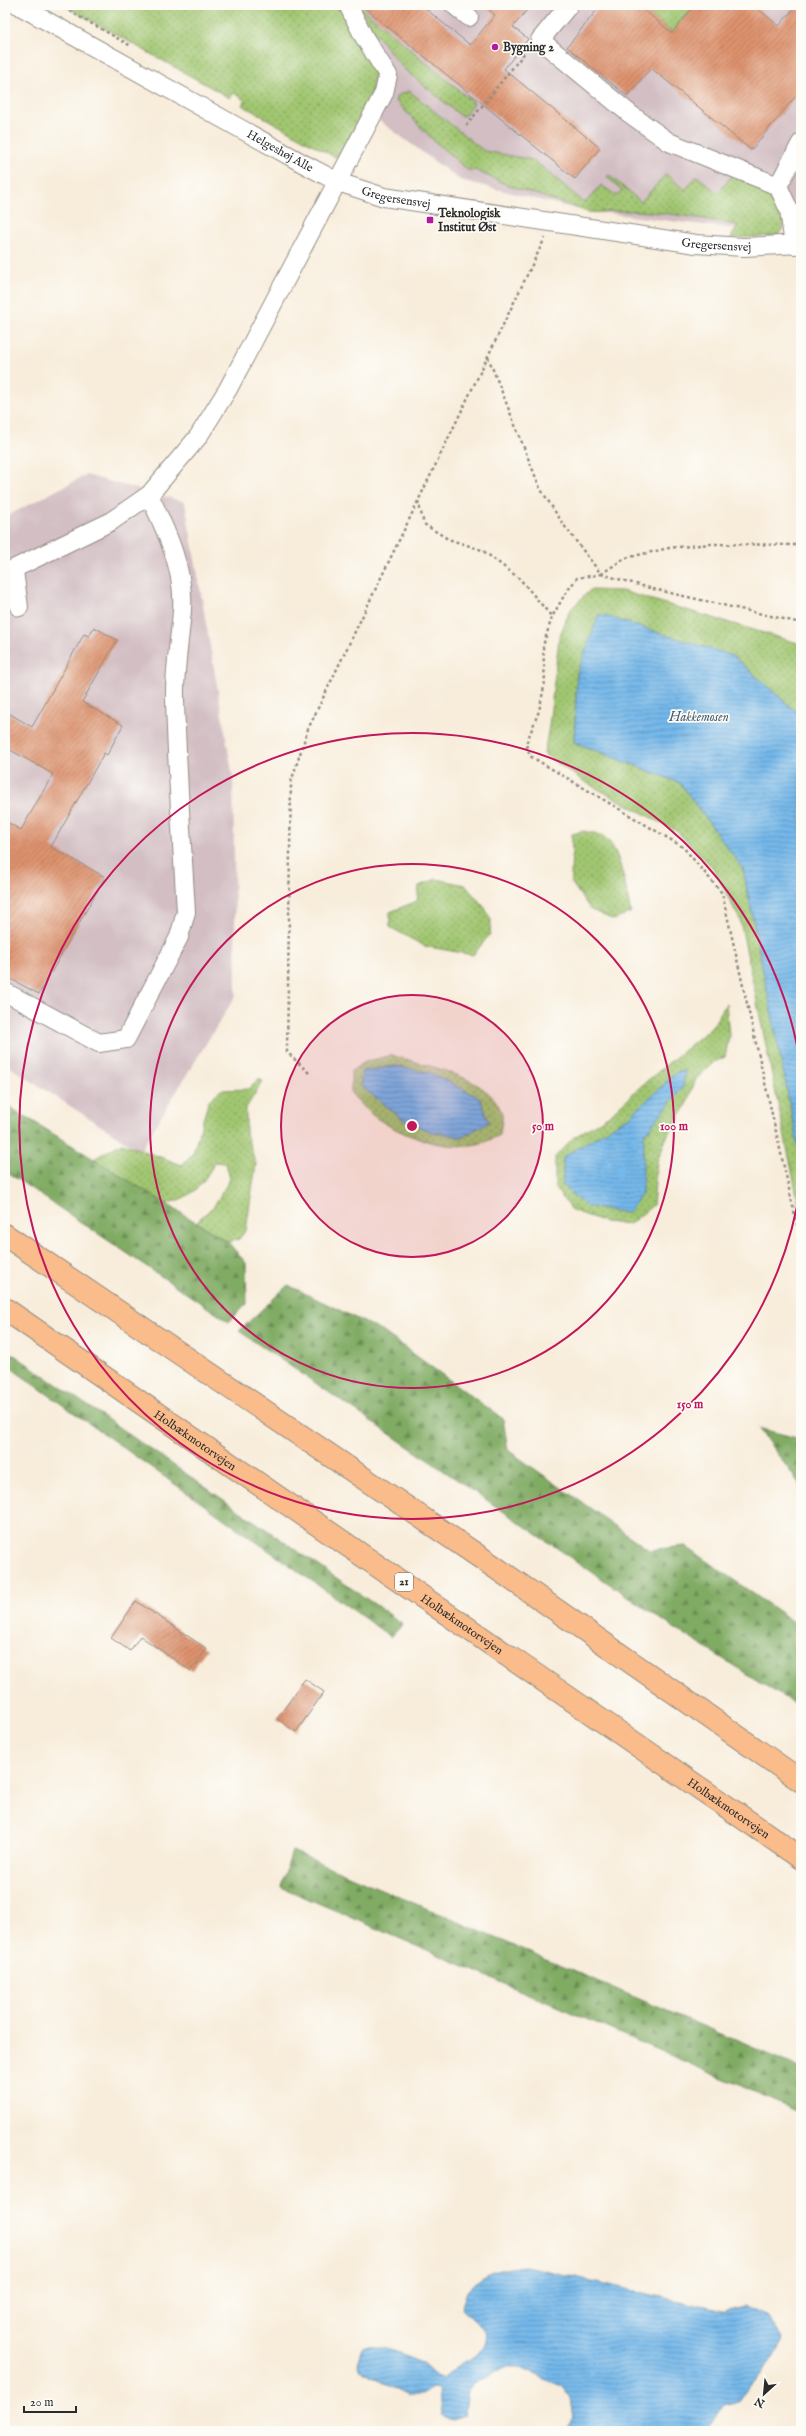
<svg xmlns="http://www.w3.org/2000/svg" width="806" height="2436" viewBox="0 0 806 2436" font-family="'IM FELL English',serif">
  <style>
    .industrial { fill: #d2bec3 }
    .green { fill: url(#green-dots); stroke: #66784e }
    .forest { fill: url(#forest-firs); stroke: #566b47 }
    .water { fill: url(#water-rules); stroke: #50728a }
    .building { fill: url(#building-hatch) }
    .lines { fill: none; stroke-linecap: round; stroke-linejoin: round }
    .minor-casing { stroke: #928c83; stroke-width: 20 }
    .highway-casing { stroke: #928c83; stroke-width: 24 }
    .path { stroke: #928c83; stroke-width: 2.5; stroke-dasharray: 3 3; stroke-linecap: butt }
    .minor { stroke: #fff; stroke-width: 18 }
    .highway { stroke: #fabc8b; stroke-width: 22 }
    .ring { fill: none; stroke: #c2185b; stroke-width: 2 }
    .poi-dot { fill: #b5179e; stroke: #fdfcf7; stroke-width: 1.5 }
    .labels { text-anchor: middle; dominant-baseline: central; stroke-width: 3.5; stroke-linejoin: round; paint-order: stroke }
    .shield { fill: #fdfcf7; stroke: #6a6a68; stroke-width: 1 }
    .shield-label { font-size: 11px; font-weight: bold; fill: #2b2b2b }
    .poi-label { font-size: 12px; font-weight: bold; fill: #2b2b2b; stroke: #fdfcf7; text-anchor: start }
    .street-label { font-size: 12px; fill: #2b2b2b; stroke: #fdfcf7 }
    .water-label { font-size: 13px; font-style: italic; fill: #455c6e; stroke: #fdfcf7 }
    .centre { fill: #c2185b; stroke: #fdfcf7; stroke-width: 2 }
    .ring-label { font-size: 12px; text-anchor: middle; font-weight: bold; fill: #c2185b; stroke: #fdfcf7; stroke-width: 3.5; stroke-linejoin: round; paint-order: stroke }
  </style>
  <defs>
    <pattern id="green-dots" width="8" height="8" patternUnits="userSpaceOnUse"><rect width="8" height="8" fill="#a1c671"/><path d="M2 2h.1M6 6h.1" fill="none" stroke="#83a15d" stroke-width="1.8" stroke-linecap="round"/></pattern>
    <pattern id="forest-firs" width="22" height="20" patternUnits="userSpaceOnUse"><rect width="22" height="20" fill="#80ab63"/><path d="M5 1l3.5 6h-7zM16 11l3.5 6h-7z" fill="#698b52"/></pattern>
    <pattern id="water-rules" width="6" height="5" patternUnits="userSpaceOnUse"><rect width="6" height="5" fill="#74b8ea"/><path d="M0 2.5h6" fill="none" stroke="#5f96be"/></pattern>
    <pattern id="building-hatch" width="6" height="6" patternUnits="userSpaceOnUse"><rect width="6" height="6" fill="#dd926d"/><path d="M-1 1l2-2M0 6l6-6M5 7l2-2" fill="none" stroke="#b3775a"/></pattern>
  </defs>
  <rect width="100%" height="100%" fill="#fdfcf7"/>
  <filter id="ink" filterUnits="userSpaceOnUse"><feTurbulence type="fractalNoise" baseFrequency=".025" numOctaves="2"/><feDisplacementMap in="SourceGraphic" scale="8" xChannelSelector="R" yChannelSelector="G"/><feConvolveMatrix kernelMatrix="1 2 1 2 8 2 1 2 1" color-interpolation-filters="sRGB"/></filter>
  <filter id="wash" filterUnits="userSpaceOnUse"><feTurbulence type="fractalNoise" baseFrequency=".012" numOctaves="4" result="noise"/><feDisplacementMap in="SourceGraphic" scale="16" xChannelSelector="R" yChannelSelector="G"/><feGaussianBlur stdDeviation="0.9" result="paint"/><feColorMatrix in="noise" values="0 0 0 0 0 0 0 0 0 0 0 0 0 0 0 0 0 1.4 0 .05"/><feComposite in="paint" operator="in"/></filter>
  <g filter="url(#wash)">
    <rect width="100%" height="100%" fill="#f8eddb"/>
    <g class="industrial">
      <polygon points="222,5 801,5 801,224 728,228 580,210 460,180"/>
      <polygon points="86,475 185,502 233,778 236,995 140,1151 5,1064 5,517"/>
    </g>
    <g class="green">
      <path d="M63,5H341L374,67C376,92 356,144 335,157L242,105L245,100L234,93L230,98Z"/>
      <polygon points="358,5 474,103 465,115 461,116 404,69 371,28"/>
      <polygon points="638,5 695,5 672,33"/>
      <path d="M409,91L484,151L533,160L585,203L601,185L617,196L622,190L607,177L609,175L641,202L666,174L685,190L697,176L718,193L735,172C751,183 802,212 777,236L731,238L738,225C699,218 657,210 616,211C603,211 591,216 578,208L507,185L475,170H468L434,141L395,100L398,95Z"/>
      <polygon points="590,590 622,591 801,644 801,716 733,656 577,674 574,742 680,783 744,869 801,1161 801,1215 740,920 713,868 676,831 585,782 544,754 549,726 559,638 570,610"/>
      <path d="M584,831C590,833 598,833 603,836C622,849 625,890 631,912L614,920L591,910L571,882L572,834Z"/>
      <polygon points="436,879 465,885 485,908 491,920 490,934 473,955 424,946 390,927 390,912 417,901 419,886"/>
      <polygon points="726,1004 729,1036 725,1057 714,1062 696,1079 685,1107 668,1134 657,1161 653,1205 630,1224 605,1222 572,1210 555,1188 555,1157 573,1138 611,1114 641,1086 712,1027"/>
      <path d="M391,1055C423,1065 489,1076 501,1111C504,1117 500,1128 500,1135C493,1138 485,1143 477,1144C444,1151 402,1136 375,1117C366,1110 358,1101 351,1093V1071L365,1062Z"/>
      <path d="M258,1079L263,1081L246,1108V1134L256,1164L246,1230L239,1239L228,1242L196,1222L214,1206L230,1179L226,1163L215,1162C201,1187 193,1197 165,1204L94,1159L122,1143L182,1165L193,1153L209,1100L221,1090L248,1089Z"/>
    </g>
    <g class="forest">
      <polygon points="5,1104 228,1242 246,1263 247,1304 229,1322 5,1171"/>
      <polygon points="288,1285 382,1331 503,1419 508,1450 649,1550 685,1546 801,1627 801,1708 674,1628 239,1331"/>
      <polygon points="10,1352 403,1624 391,1637 5,1364"/>
      <polygon points="758,1428 801,1439 801,1486"/>
      <polygon points="292,1851 801,2068 801,2112 281,1887"/>
    </g>
    <g class="water">
      <polygon points="599,614 733,656 801,716 801,1161 743,869 680,783 574,742 577,674"/>
      <polygon points="396,1066 431,1073 480,1098 489,1122 462,1137 432,1132 405,1121 361,1086 362,1071"/>
      <polygon points="685,1070 683,1087 644,1135 642,1194 628,1213 586,1206 563,1186 563,1157 630,1116 676,1073"/>
      <path d="M526,2266L723,2311L743,2306L766,2316L783,2339L770,2364L738,2401L725,2405L704,2431H567L574,2417L571,2399L562,2387L520,2367H506L474,2384L468,2391L464,2416L453,2420L441,2415L439,2389L432,2388L421,2395H409L360,2371L357,2363L362,2348C376,2342 418,2358 429,2368C432,2370 434,2374 437,2377L443,2378C448,2374 453,2369 458,2366C468,2359 497,2348 484,2330C478,2322 469,2315 462,2308C468,2274 496,2269 526,2266Z"/>
    </g>
    <g id="blocks">
      <g class="building">
        <polygon points="361,5 421,5 470,45 495,15 483,5 531,5 513,27 528,39 504,69 600,148 575,179"/>
        <polygon points="601,5 638,5 672,33 695,5 753,5 779,26 797,5 801,5 801,90 751,150 651,68 627,96 567,47"/>
        <polygon points="94,627 117,640 82,702 123,725 107,755 104,753 51,847 105,877 39,994 5,976 5,821 21,830 53,774 5,747 5,711 32,727 84,634 89,636"/>
        <polygon points="136,1601 207,1649 191,1671 140,1636 130,1651 111,1638"/>
        <polygon points="305,1679 324,1692 296,1732 277,1719"/>
      </g>
    </g>
  </g>
  <g filter="url(#ink)">
    <use href="#blocks" fill-opacity="0" stroke="#928c83" stroke-width="1"/>
    <g class="lines">
      <g class="minor-casing">
        <g id="minor">
          <path id="s1" d="M18,5L304,164L338,182L384,197L696,244L744,247L801,244"/>
          <polyline points="454,5 469,17"/>
          <polyline points="569,5 540,40 630,114 669,142 778,186"/>
          <polyline points="794,245 789,210 778,186 801,143"/>
          <polyline points="14,571 19,607"/>
          <polyline points="5,573 110,522 149,495 198,437 228,389 384,93 388,75 364,37 348,5"/>
          <path d="M5,992L99,1043L126,1039L179,937L186,912C182,842 177,771 175,700C174,669 180,640 182,610C185,570 166,530 149,495"/>
        </g>
      </g>
      <g class="highway-casing">
        <g id="highway">
          <polyline points="5,1235 496,1568 801,1781"/>
          <path id="s2" d="M5,1309L801,1858"/>
        </g>
      </g>
      <g class="path">
        <polyline points="59,5 131,46"/>
        <polyline points="466,126 526,51"/>
        <polyline points="488,357 540,488 563,524 601,574 577,578 565,594 552,617 543,646 545,682 539,711 526,744 530,756 683,847 722,893 801,1242"/>
        <polyline points="418,501 424,524 448,539 482,550 520,579 552,617"/>
        <polyline points="601,574 653,589 801,623"/>
        <polyline points="601,574 625,558 669,548 710,544 801,545"/>
        <polyline points="309,1073 287,1052 291,782 308,729 545,238"/>
      </g>
      <use href="#minor" class="minor"/>
      <use href="#highway" class="highway"/>
    </g>
  </g>
  <circle cx="412" cy="1126" r="131" fill="#c2185b" fill-opacity=".12"/>
  <g class="ring">
    <circle cx="412" cy="1126" r="131"/>
    <circle cx="412" cy="1126" r="262"/>
    <path d="M801 1184A393 393 0 1 1 801 1068"/>
  </g>
  <g class="poi-dot">
    <circle cx="495" cy="47" r="4"/>
    <rect x="426" y="216" width="8" height="8" rx="2"/>
  </g>
  <g class="labels">
    <rect class="shield" x="395" y="1573" width="18" height="18" rx="3"/>
    <g class="shield-label">
      <text x="404" y="1582">21</text>
    </g>
    <g class="poi-label">
      <text x="503" y="47">Bygning 2</text>
      <text x="438" y="213">Teknologisk<tspan x="438" dy="14">Institut Øst</tspan></text>
    </g>
    <g class="street-label">
      <text stroke="none"><textPath href="#s1" startOffset="300">Helgeshøj Alle</textPath></text>
      <text stroke="none"><textPath href="#s1" startOffset="426">Gregersensvej</textPath></text>
      <text stroke="none"><textPath href="#s1" startOffset="750">Gregersensvej</textPath></text>
      <text stroke="none"><textPath href="#s2" startOffset="231">Holbækmotorvejen</textPath></text>
      <text stroke="none"><textPath href="#s2" startOffset="555">Holbækmotorvejen</textPath></text>
      <text stroke="none"><textPath href="#s2" startOffset="879">Holbækmotorvejen</textPath></text>
    </g>
    <g class="water-label">
      <text x="699" y="717">Hakkemosen</text>
    </g>
  </g>
  <circle cx="412" cy="1126" r="6" class="centre"/>
  <g class="ring-label">
    <text x="543" y="1130">50 m</text>
    <text x="674" y="1130">100 m</text>
    <text x="690" y="1408">150 m</text>
  </g>
  <rect width="806" height="2436" fill="none" stroke="#fdfcf7" stroke-width="20"/>
  <g transform="translate(764 2394) rotate(207)" stroke="#fdfcf7" stroke-width="3" paint-order="stroke">
  <path d="M0-3L7 15L0 10L-7 15Z" fill="#2b2b2b"/>
  <text y="-6" font-size="11" font-weight="bold" text-anchor="middle" fill="#2b2b2b">N</text>
  </g>
  <path d="M24 2406v6h52v-6" fill="none" stroke="#2b2b2b" stroke-width="2"/>
  <text x="30" y="2406" font-size="12" fill="#2b2b2b" stroke="#fdfcf7" stroke-width="3" paint-order="stroke">20 m</text>
</svg>
